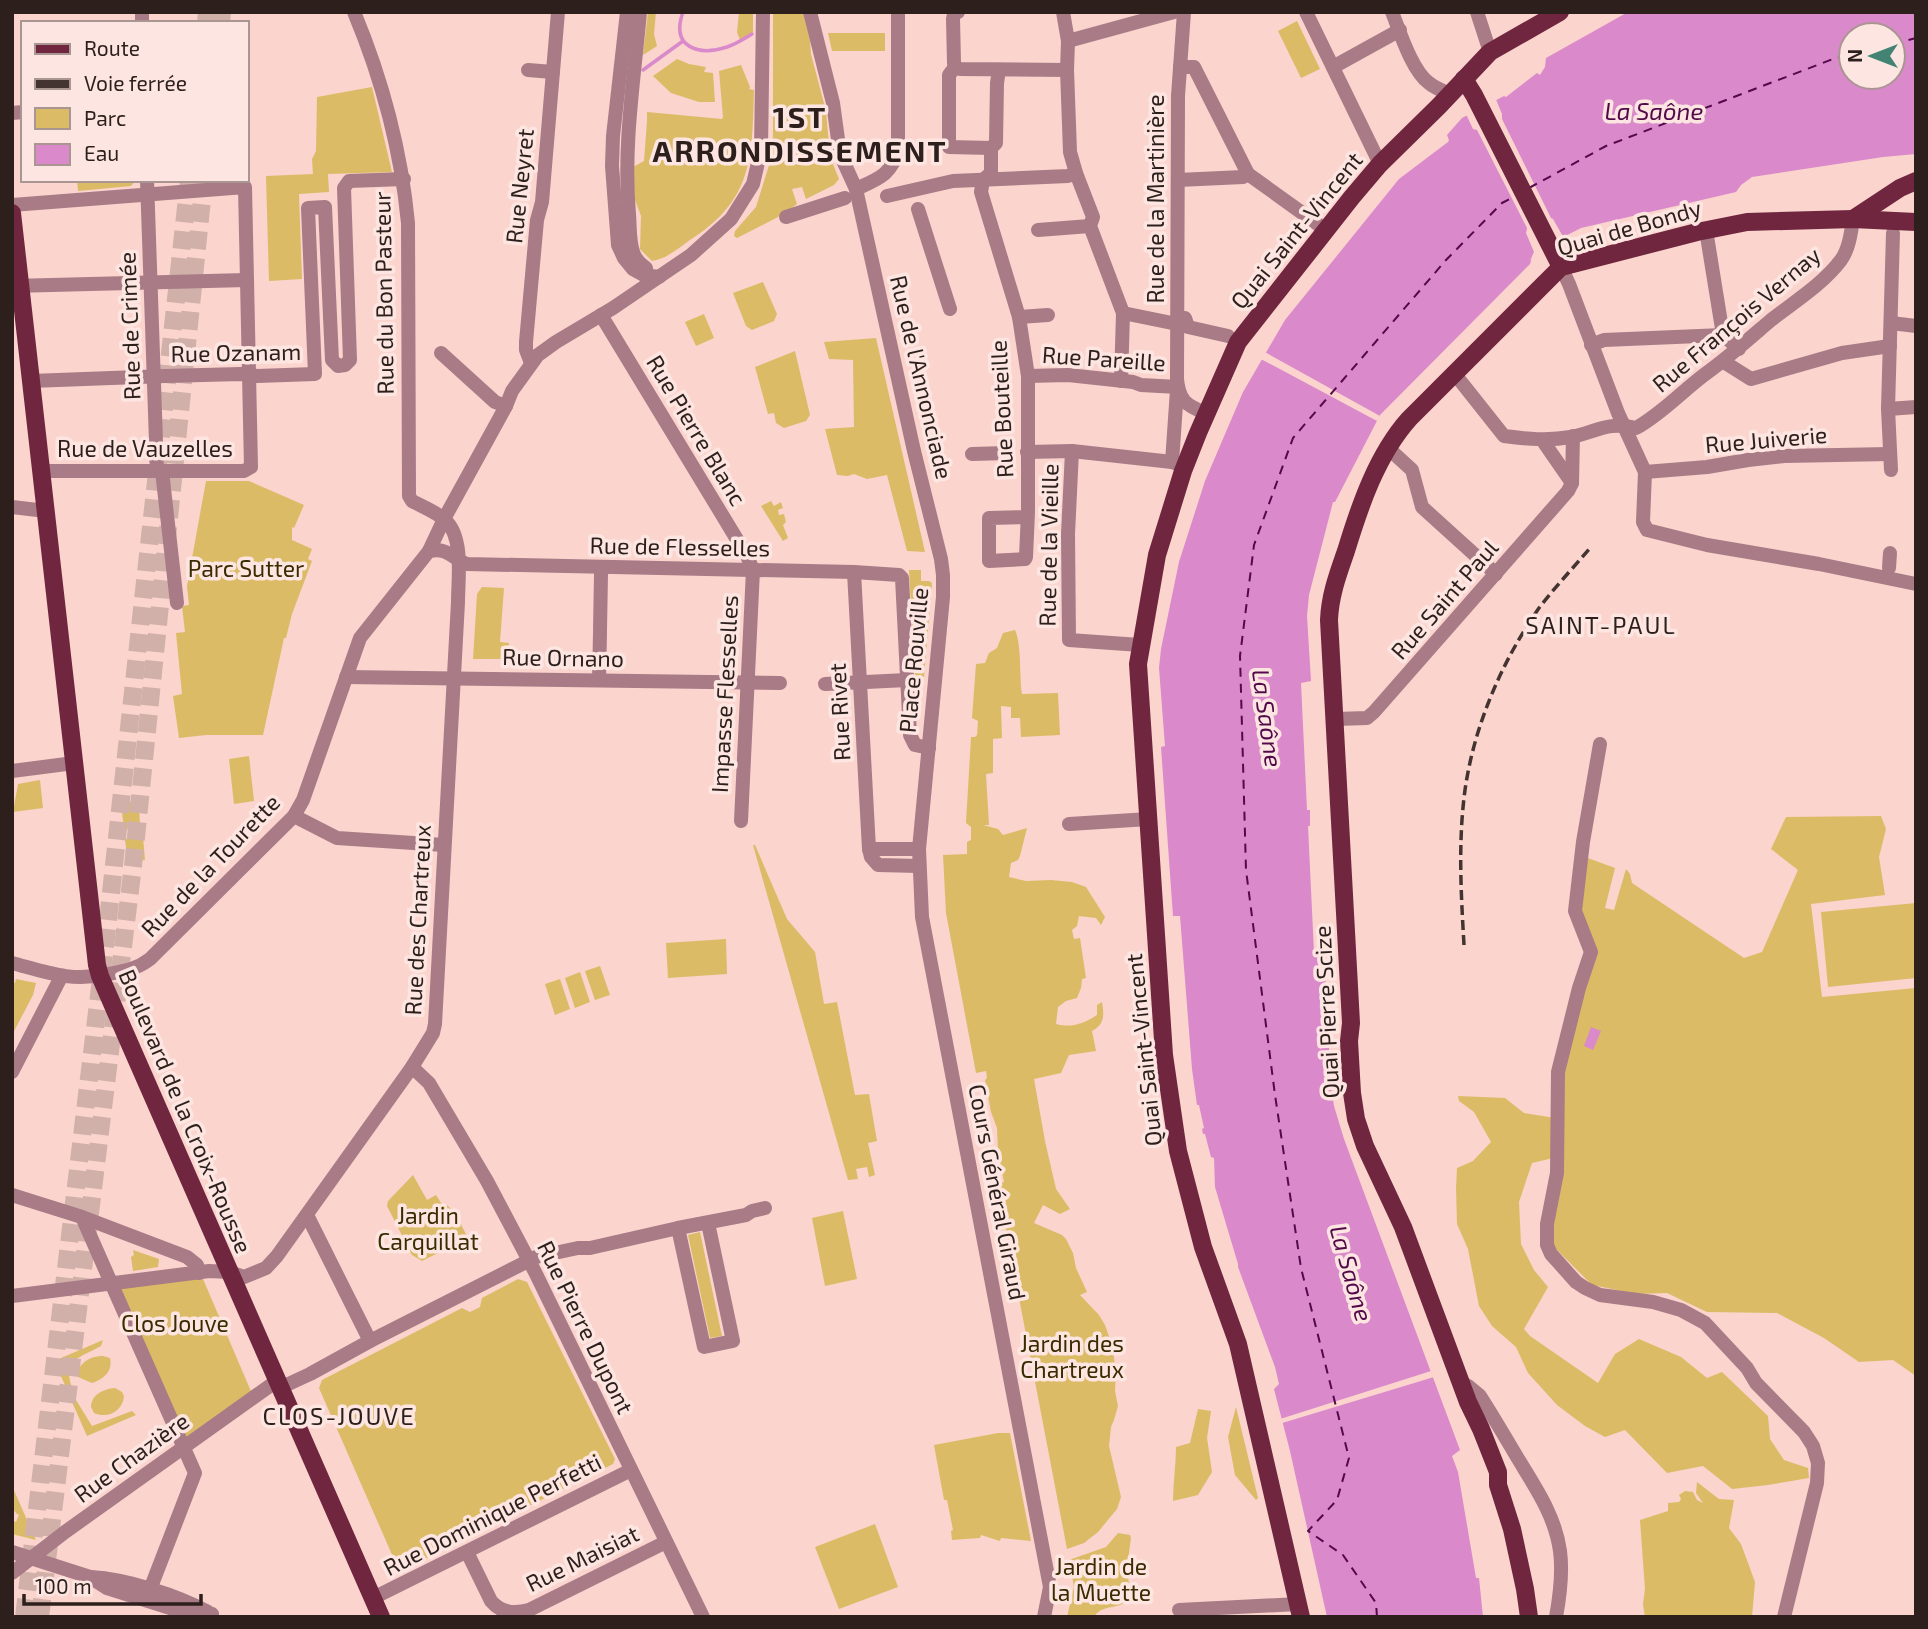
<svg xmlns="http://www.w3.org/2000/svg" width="1928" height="1629" viewBox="0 0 1928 1629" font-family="'Exo 2',sans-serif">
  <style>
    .green { fill: #dcbb66 }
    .water { fill: #da89ca; fill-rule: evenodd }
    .pier { fill: #fad4cd }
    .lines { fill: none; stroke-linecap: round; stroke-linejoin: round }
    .stream { stroke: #da89ca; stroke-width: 3.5 }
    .ferry { stroke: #530a4a; stroke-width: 2; stroke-dasharray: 9 7; stroke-linecap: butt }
    .major-tunnel { stroke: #d1b0aa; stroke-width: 18; stroke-dasharray: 18 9; stroke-linecap: butt }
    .minor { stroke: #a87b86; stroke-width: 14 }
    .major { stroke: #71263f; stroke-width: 18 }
    .rail { stroke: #443431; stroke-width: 3.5; stroke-dasharray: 10 5; stroke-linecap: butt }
    .labels { text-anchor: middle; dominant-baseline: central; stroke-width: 7; stroke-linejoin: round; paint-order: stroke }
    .street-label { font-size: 23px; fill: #2c1f1c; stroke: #fde6e1 }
    .park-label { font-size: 23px; fill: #3a2b00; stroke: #fde6e1 }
    .water-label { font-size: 24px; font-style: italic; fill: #530a4a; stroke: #fde6e1 }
    .neighbourhood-label { font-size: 24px; letter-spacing: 2px; fill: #2c1f1c; stroke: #fde6e1 }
    .district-label { font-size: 30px; font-weight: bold; letter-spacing: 2px; fill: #2c1f1c; stroke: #fde6e1 }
  </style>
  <rect width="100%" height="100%" fill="#fad4cd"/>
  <g class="green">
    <polygon points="648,12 656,12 654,34 657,46 643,55"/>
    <polygon points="739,12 753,12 753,32 740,40 737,32"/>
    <polygon points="773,12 803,12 810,40 811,54 826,111 830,157 839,179 834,185 806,199 802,187 792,189 797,204 784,214 737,238 734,236 735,231 756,207 770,162 773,135"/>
    <polygon points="1297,21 1320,69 1301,78 1278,31"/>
    <polygon points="885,33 885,51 832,51 828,33"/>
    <polygon points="677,59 689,64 706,67 704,72 713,73 715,102 699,102 671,93 653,76"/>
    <path d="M741,65L750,87L749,89L754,90C752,158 753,200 690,240C679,248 666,259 652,261L640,249L641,216L634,197L633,167L644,161L647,121V112L722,119L723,117L719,71Z"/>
    <polygon points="372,87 392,172 328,174 329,192 299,194 302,279 269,281 266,176 313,174 312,159 316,151 317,97"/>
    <polygon points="77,180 136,180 131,186 78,191"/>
    <polygon points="763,282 777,314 774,321 752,330 746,326 733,293"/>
    <polygon points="704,314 714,338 696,346 685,322"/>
    <polygon points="876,338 925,552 907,551 887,475 867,479 854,474 848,476 837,475 825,429 854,427 853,360 829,359 824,342"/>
    <polygon points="795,351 810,415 806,421 784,428 776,423 774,413 768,414 755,367"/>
    <polygon points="206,481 249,481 304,505 294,528 292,527 292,540 312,549 308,559 312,561 292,614 286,638 284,638 263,735 206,735 179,738 173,696 182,694 176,633 185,632 182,606 189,605 187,586"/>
    <polygon points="771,501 774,506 781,502 783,508 778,510 779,515 784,514 786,522 783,525 788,538 783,541 761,506"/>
    <polygon points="909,570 921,570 921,581 929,581 932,583 924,677 915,677"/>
    <polygon points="482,587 504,588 500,642 509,643 509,659 473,659 477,594"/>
    <path d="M1015,630C1022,646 1019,675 1022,694L1058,693L1060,735L1021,737L1020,718H1011V707L1001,706L1002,738L993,739V773L986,774L989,825H983L998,829L1003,835L1027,828L1020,856L1018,860L1011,863L1009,877L1026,881L1051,880L1072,882L1086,887L1105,917L1101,925L1096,918L1079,916L1077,926L1072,930L1074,939L1080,938L1086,978L1082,979L1081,988L1077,998L1066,1001L1058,1007L1056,1024C1072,1028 1083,1024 1097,1015V1005L1102,1002C1104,1015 1105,1024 1092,1031L1096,1051L1069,1055L1061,1073L1034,1079L1045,1141L1056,1189L1070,1209L1060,1214L1043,1205L1034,1223L1062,1235L1066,1239L1073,1253L1076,1268L1087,1292L1080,1295L1099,1315L1105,1325L1112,1345L1116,1371L1115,1391L1118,1406L1114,1420L1111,1427L1109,1446L1121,1497L1117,1509L1098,1532L1084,1543L1067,1549L997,1183L1004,1182L998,1151L997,1128L991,1112L985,1080L987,1078L986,1071L976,1073L946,913L943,855L967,854V842L971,840V827L966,823L971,737H975L977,735L978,721L972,718L976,664L985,663L989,653L997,648L1003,633Z"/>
    <polygon points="249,756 254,801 234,804 229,759"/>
    <polygon points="40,780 43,808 13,812 18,784"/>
    <polygon points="139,801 140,827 124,830 121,803"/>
    <polygon points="1881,816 1886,829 1879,857 1885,895 1811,904 1822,997 1916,988 1916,1376 1893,1360 1859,1362 1824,1338 1777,1313 1707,1312 1667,1293 1637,1294 1592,1285 1553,1246 1550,1229 1561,1082 1593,956 1581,913 1585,857 1615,868 1605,908 1614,910 1626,869 1630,874 1632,883 1744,958 1762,952 1798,870 1771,849 1786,817"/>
    <polygon points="143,837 145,860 131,861 131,865 128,866 125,839"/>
    <polygon points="753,845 755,845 787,919 815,952 824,1004 837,1002 855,1095 869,1094 877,1141 868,1143 875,1175 869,1177 867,1167 856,1169 858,1179 848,1180"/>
    <polygon points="1916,903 1916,978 1828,987 1821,912"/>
    <polygon points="726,939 727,974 668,978 666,943"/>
    <polygon points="600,966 610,995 595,1000 585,971"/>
    <polygon points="580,972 590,1002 575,1008 565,978"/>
    <polygon points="16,979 36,983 33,995 12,1035 12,982 15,983"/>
    <polygon points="560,979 570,1009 555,1015 545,984"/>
    <polygon points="1458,1096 1505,1098 1524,1113 1555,1118 1553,1158 1532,1163 1519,1202 1521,1244 1534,1270 1548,1287 1524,1329 1530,1336 1598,1383 1615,1354 1639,1339 1681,1357 1707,1378 1722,1372 1768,1416 1770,1439 1784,1460 1808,1468 1809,1478 1768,1485 1732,1489 1703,1466 1667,1473 1625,1430 1605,1437 1585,1426 1557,1405 1528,1373 1516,1347 1492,1326 1479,1306 1468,1249 1457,1224 1456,1188 1457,1168 1473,1161 1491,1142 1474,1112 1459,1101"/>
    <polygon points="413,1175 427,1200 436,1195 443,1206 447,1205 455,1213 468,1238 422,1261 412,1255 387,1206 388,1201"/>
    <polygon points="843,1211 857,1279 825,1286 812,1218"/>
    <polygon points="700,1232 722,1336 710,1338 688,1235"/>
    <polygon points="133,1250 159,1259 158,1267 133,1271 131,1257 134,1255"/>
    <polygon points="200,1272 253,1396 183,1448 111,1283"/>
    <polygon points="518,1279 527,1282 615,1459 613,1464 523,1509 519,1502 447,1538 441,1551 405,1569 397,1566 319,1388 322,1380 462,1308 470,1312 480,1307 482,1298"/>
    <path d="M103,1340L101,1346C75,1360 61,1360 74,1393L70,1396L54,1361Z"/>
    <path d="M103,1356L110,1358C113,1371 104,1379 92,1383L78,1377L77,1371C83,1361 91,1356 103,1356Z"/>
    <path d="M115,1388L122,1392L124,1396C123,1411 108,1419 94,1413L91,1407C91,1395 103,1389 115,1388Z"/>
    <polygon points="76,1400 92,1426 132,1411 136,1415 87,1436 72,1402"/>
    <polygon points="1236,1407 1258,1498 1256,1500 1235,1475 1228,1437"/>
    <path d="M1198,1409L1211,1411L1207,1438L1212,1472L1198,1495L1173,1501C1173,1483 1176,1465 1176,1447L1190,1443Z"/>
    <polygon points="998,1433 1010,1433 1031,1541 1001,1538 1000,1541 981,1535 980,1538 952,1540 951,1531 953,1530 947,1500 944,1500 934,1445"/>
    <polygon points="1697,1482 1719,1499 1734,1500 1729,1528 1741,1544 1755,1582 1752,1617 1645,1617 1643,1604 1645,1589 1640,1520 1668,1511 1668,1503 1679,1502 1681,1499 1679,1495 1685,1491 1693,1492 1697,1500 1703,1503 1696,1493"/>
    <path d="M12,1486L36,1540L12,1534V1520L16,1522L19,1515C9,1510 12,1496 12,1486Z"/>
    <polygon points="875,1524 898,1587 839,1609 815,1547"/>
    <path d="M1118,1533L1130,1535L1131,1538L1127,1567L1129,1585L1124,1603C1115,1609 1101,1605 1094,1617H1067L1074,1587L1069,1560L1106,1547Z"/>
  </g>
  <g class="water">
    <path d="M1628,12H1916V154L1883,157L1752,177L1741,185L1736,192L1581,228L1534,252L1530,264L1380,415L1335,502H1333L1309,595L1307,616L1311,681L1301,683L1307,810H1310V826H1308L1314,953H1324L1331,1087L1334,1106L1344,1139L1460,1450L1452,1456L1458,1472L1476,1578H1479L1483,1617H1327L1290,1451L1274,1389L1279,1384L1275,1367L1238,1267V1264L1215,1187L1214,1158L1211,1157L1205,1134H1203L1202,1129L1204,1128L1199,1105H1197L1192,1069L1180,916H1173L1161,747L1165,746L1159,668L1161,649L1179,562L1205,481L1243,392L1285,320L1399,179L1448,142L1449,140L1447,135L1462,118L1504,96L1506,97L1537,73L1540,75L1545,67L1546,58ZM1851,35H1893V77H1851Z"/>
    <polygon points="1591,1027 1601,1031 1593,1050 1584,1046"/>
  </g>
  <g class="pier">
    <polygon points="1495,97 1502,114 1502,119 1551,218 1553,219 1565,240 1536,255 1530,261 1534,252 1526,233 1527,228 1477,130 1473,129 1465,112"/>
    <polygon points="1263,351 1380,416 1377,421 1259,358"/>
    <polygon points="1431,1371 1434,1377 1279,1424 1277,1420"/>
  </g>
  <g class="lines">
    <g class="stream">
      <path d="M683,12C670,48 699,56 727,47C736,44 744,39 752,34"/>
      <polyline points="643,70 683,41"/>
    </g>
    <g class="ferry">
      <polyline points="1893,44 1916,38"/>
      <polyline points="1529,188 1606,146 1833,59 1851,54"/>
      <polyline points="1377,1617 1376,1603 1343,1555 1308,1531 1337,1500 1349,1458 1301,1268 1275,1095 1246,870 1240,656 1254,545 1293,438 1446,260 1502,203 1515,196"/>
    </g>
    <g class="major-tunnel">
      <polyline points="206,23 207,12"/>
      <polyline points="221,23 222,12"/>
      <polyline points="24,1617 107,929 189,180"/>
      <polyline points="40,1617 133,866 204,180"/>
    </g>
    <g class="minor">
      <polyline points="142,12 142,23"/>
      <polyline points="627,12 613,136 612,166 618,245 624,258 633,269 644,275 659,277"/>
      <path d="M640,12C634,80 623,146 629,214C630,226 629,240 633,252C635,259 640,264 646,268"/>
      <polyline points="810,12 833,103 840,154 856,189 914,451 941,559 943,575 943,597 919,849 922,917 1050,1587 1044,1617"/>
      <polyline points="958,12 954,14 953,19 954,63 955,67 960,69 1067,70"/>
      <polyline points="1063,12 1068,41 1067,70 1070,152 1076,173 1093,217 1090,226 1123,313 1121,381"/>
      <path d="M1184,12L1178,96L1177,379C1179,401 1186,405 1205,413"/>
      <polyline points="1306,12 1380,164"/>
      <path d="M1392,12C1400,32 1412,71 1429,83C1435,88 1443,91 1450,94"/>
      <polyline points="1477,12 1490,52"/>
      <polyline points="1068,41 1174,12"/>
      <polyline points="955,67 949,75 949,147 991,148"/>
      <polyline points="1180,67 1194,67 1248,174 1326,230"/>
      <polyline points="1333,67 1400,30"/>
      <polyline points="528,70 553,72"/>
      <polyline points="12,113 23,112"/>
      <polyline points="991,148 996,143 997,83 999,70"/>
      <polyline points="147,180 157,471"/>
      <polyline points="983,180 981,192 1019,317 1028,376 1028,512 1026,557 1025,559 989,561 989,518 1027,517"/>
      <polyline points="983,180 991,173 991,148"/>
      <polyline points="1178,180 1243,177 1248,174"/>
      <path d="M856,189C878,179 892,175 898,149V12"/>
      <polyline points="887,196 953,181 1068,176 1076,173"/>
      <polyline points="12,205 245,187 251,467 244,471 41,471"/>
      <polyline points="918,209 950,309"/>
      <polyline points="786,217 845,198"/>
      <polyline points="1038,230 1090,226"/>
      <polyline points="1706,230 1723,335"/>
      <polyline points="1561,267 1569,284 1618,413 1645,472 1643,522 1647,530 1707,545 1819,564 1916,584"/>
      <polyline points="12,286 247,280"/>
      <polyline points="1123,313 1177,324"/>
      <polyline points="601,315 747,556 753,570 741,821"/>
      <polyline points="1019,317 1048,315"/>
      <polyline points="1185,318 1188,327 1228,336"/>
      <polyline points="1891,323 1916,326"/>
      <polyline points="1591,345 1604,340 1723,335 1739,349"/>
      <polyline points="441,353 495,402 506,406"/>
      <polyline points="1724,362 1751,379 1842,353 1890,346"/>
      <polyline points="531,363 526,350 526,342 537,220 542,202 558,12"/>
      <path d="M1454,373L1504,436C1527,439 1548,441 1571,437C1597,432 1607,421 1636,428C1663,413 1683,390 1708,372C1730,356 1750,338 1771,320C1794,302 1823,284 1841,260C1849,249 1851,233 1853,219"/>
      <polyline points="1028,376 1068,375 1133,382 1141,385 1178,387"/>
      <polyline points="31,381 165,376 241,374 257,376 315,374 308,208 325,207 332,360 338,366 345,365 350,360 344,188 349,181 404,179"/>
      <polyline points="1888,409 1916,407"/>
      <polyline points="1544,440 1545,444 1572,483"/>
      <polyline points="1388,448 1412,470 1422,507 1496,574"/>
      <polyline points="1072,451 1068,534 1069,640 1140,645"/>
      <polyline points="1027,452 1072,451 1172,462 1185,467"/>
      <polyline points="972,454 1007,453"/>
      <polyline points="1172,462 1177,390"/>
      <polyline points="1891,470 1888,409 1893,233"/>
      <polyline points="162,471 177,603"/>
      <polyline points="1645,472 1707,467 1748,460 1784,456 1890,454"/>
      <polyline points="12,507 46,511"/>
      <path d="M429,551C449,547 452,559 467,564L854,572L899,575L902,578L910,735L915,745L929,748"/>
      <polyline points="1889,568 1890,553"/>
      <polyline points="854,572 869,849 871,857 878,865 919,866"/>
      <polyline points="600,630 601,574 602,570"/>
      <polyline points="346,677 780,683"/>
      <polyline points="599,680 600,633"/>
      <polyline points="825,684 907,680"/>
      <polyline points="1336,719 1367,718 1374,712 1568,491 1572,483 1573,436"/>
      <polyline points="1600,744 1583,842 1575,911 1591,952 1579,988 1558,1072 1557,1173 1547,1224 1547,1245 1551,1254 1576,1282 1585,1288 1600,1295 1653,1302 1681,1310 1705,1323 1747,1368 1756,1383 1804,1432 1813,1446 1818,1463 1817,1483 1784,1617"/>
      <polyline points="12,771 74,763"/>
      <polyline points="294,816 337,838 444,845"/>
      <polyline points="1069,824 1149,819"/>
      <polyline points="869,849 919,849"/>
      <path d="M12,963C49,973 71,982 109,974C125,971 137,969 150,959L294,816L303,800L360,638L429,551L444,519L506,406L512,391L538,355L556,342L613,308L691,255L731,219L753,184L761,150L763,12"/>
      <polyline points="412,1067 429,1083 487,1181 535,1272 703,1617"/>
      <polyline points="12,1072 61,977"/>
      <polyline points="12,1195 82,1217 187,1257 197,1265 199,1273"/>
      <polyline points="307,1215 370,1341"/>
      <polyline points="82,1217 195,1473 146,1600"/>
      <polyline points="678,1228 704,1347 733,1341 708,1223"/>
      <path d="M12,1296L209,1271L229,1272L244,1277L266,1268L277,1256L412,1067L433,1033L435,1024L458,602C458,579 464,538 446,521C437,512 423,507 412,501L409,496L408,223C401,150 382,79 354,12"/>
      <path d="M1461,1383L1468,1386L1480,1396C1493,1416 1505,1437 1517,1457C1535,1487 1555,1515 1560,1551C1563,1573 1560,1595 1556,1617"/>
      <polyline points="282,1387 310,1374 370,1341 536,1257 578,1248 590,1248 678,1228 746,1215 752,1211 765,1208"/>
      <polyline points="12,1552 90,1577 107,1588 186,1613 212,1614"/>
      <path d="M467,1552L491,1601C501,1613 515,1614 529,1610L666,1542"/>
      <polyline points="12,1573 65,1532 278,1380"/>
      <path d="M91,1577C126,1579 177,1595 208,1612"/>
      <polyline points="373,1598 631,1470"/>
      <polyline points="1179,1610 1298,1604"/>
    </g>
    <g class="major">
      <polyline points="1464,79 1474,95 1561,267"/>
      <polyline points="12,213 97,965 100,976 381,1617"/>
      <polyline points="1853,219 1900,188 1916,181"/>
      <polyline points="1301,1617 1238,1344 1203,1247 1178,1151 1164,1055 1138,664 1157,555 1183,471 1198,433 1238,342 1352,197 1380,164 1439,106 1490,52 1560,12"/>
      <path d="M1529,1617L1525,1589L1512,1529L1498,1485V1472L1481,1429L1468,1402L1403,1227L1365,1146L1356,1119L1352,1093L1349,1041L1351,1023L1329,620C1330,595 1338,574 1346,551C1360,505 1377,455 1409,419L1561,267L1697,232L1747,222L1853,219L1916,222"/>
    </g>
    <path class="rail" d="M1464,945C1461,893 1458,842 1465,790C1474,726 1502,661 1539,608C1555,587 1574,567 1591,547"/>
  </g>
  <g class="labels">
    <g class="street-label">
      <text transform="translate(519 186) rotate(-84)">Rue Neyret</text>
      <text transform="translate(1155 199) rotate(-90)">Rue de la Martinière</text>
      <text transform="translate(1629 227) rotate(-16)">Quai de Bondy</text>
      <text transform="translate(1296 230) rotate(-51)">Quai Saint-Vincent</text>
      <text transform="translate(383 293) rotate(-91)">Rue du Bon Pasteur</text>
      <text transform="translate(1736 319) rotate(-40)">Rue François Vernay</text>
      <text transform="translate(129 326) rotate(-92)">Rue de Crimée</text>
      <text transform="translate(236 352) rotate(-1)">Rue Ozanam</text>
      <text transform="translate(1104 358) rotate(4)">Rue Pareille</text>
      <text transform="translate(922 377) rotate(77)">Rue de l'Annonciade</text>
      <text transform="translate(1001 409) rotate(-93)">Rue Bouteille</text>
      <text transform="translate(697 430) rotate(59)">Rue Pierre Blanc</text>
      <text transform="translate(1766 439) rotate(-5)">Rue Juiverie</text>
      <text x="145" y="448">Rue de Vauzelles</text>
      <text transform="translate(1048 545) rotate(-89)">Rue de la Vieille</text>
      <text transform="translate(680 546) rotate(1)">Rue de Flesselles</text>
      <text transform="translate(1444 599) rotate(-49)">Rue Saint Paul</text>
      <text transform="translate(563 657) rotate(1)">Rue Ornano</text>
      <text transform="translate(913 660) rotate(-85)">Place Rouville</text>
      <text transform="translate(724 694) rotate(-87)">Impasse Flesselles</text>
      <text transform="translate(839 712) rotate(-93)">Rue Rivet</text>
      <text transform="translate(210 865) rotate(-46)">Rue de la Tourette</text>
      <text transform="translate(417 920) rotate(-87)">Rue des Chartreux</text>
      <text transform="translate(1326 1012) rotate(-93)">Quai Pierre Scize</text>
      <text transform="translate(1143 1050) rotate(-96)">Quai Saint-Vincent</text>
      <text transform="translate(186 1111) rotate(67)">Boulevard de la Croix-Rousse</text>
      <text transform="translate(998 1192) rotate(79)">Cours Général Giraud</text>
      <text transform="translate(586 1327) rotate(64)">Rue Pierre Dupont</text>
      <text transform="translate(131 1457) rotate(-36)">Rue Chazière</text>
      <text transform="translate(492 1514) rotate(-27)">Rue Dominique Perfetti</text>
      <text transform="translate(582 1558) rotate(-26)">Rue Maisiat</text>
    </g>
    <g class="park-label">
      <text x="246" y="568">Parc Sutter</text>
      <text x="428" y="1215">Jardin<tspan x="428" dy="26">Carquillat</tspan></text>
      <text x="175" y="1323">Clos Jouve</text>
      <text x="1072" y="1343">Jardin des<tspan x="1072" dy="26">Chartreux</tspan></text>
      <text x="1101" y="1566">Jardin de<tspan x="1101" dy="26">la Muette</tspan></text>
    </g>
    <g class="water-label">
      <text x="1654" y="110">La Saône</text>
      <text transform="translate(1268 718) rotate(82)">La Saône</text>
      <text transform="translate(1352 1273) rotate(74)">La Saône</text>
    </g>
    <g class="neighbourhood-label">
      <text x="1601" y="624">SAINT-PAUL</text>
      <text x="339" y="1415">CLOS-JOUVE</text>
    </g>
    <g class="district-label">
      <text x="800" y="116">1ST<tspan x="800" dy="34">ARRONDISSEMENT</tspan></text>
    </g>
  </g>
  <rect width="1928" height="1629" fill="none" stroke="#2c1f1c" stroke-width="28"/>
  <rect x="21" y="21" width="228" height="161" fill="#fde6e1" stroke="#a99692" stroke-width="2"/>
  <rect x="35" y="44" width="35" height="10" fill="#71263f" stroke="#a99692" stroke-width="2"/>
  <text x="84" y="56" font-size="21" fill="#2c1f1c">Route</text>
  <rect x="35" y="79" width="35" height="10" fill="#443431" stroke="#a99692" stroke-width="2"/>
  <text x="84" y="91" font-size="21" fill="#2c1f1c">Voie ferrée</text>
  <rect x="35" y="108" width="35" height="21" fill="#dcbb66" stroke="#a99692" stroke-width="2"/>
  <text x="84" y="126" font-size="21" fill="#2c1f1c">Parc</text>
  <rect x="35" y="144" width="35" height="21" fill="#da89ca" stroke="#a99692" stroke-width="2"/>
  <text x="84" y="161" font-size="21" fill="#2c1f1c">Eau</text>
  <g transform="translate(1872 56) rotate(270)"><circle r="33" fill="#fde6e1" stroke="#a99692" stroke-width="2"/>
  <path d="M0-5L12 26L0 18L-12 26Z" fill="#428373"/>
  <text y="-10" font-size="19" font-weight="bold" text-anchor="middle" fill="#2c1f1c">N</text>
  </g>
  <path d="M24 1594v10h177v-10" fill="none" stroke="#2c1f1c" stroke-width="3.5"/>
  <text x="35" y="1594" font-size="21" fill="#2c1f1c" stroke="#fde6e1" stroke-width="5" paint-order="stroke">100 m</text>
</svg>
